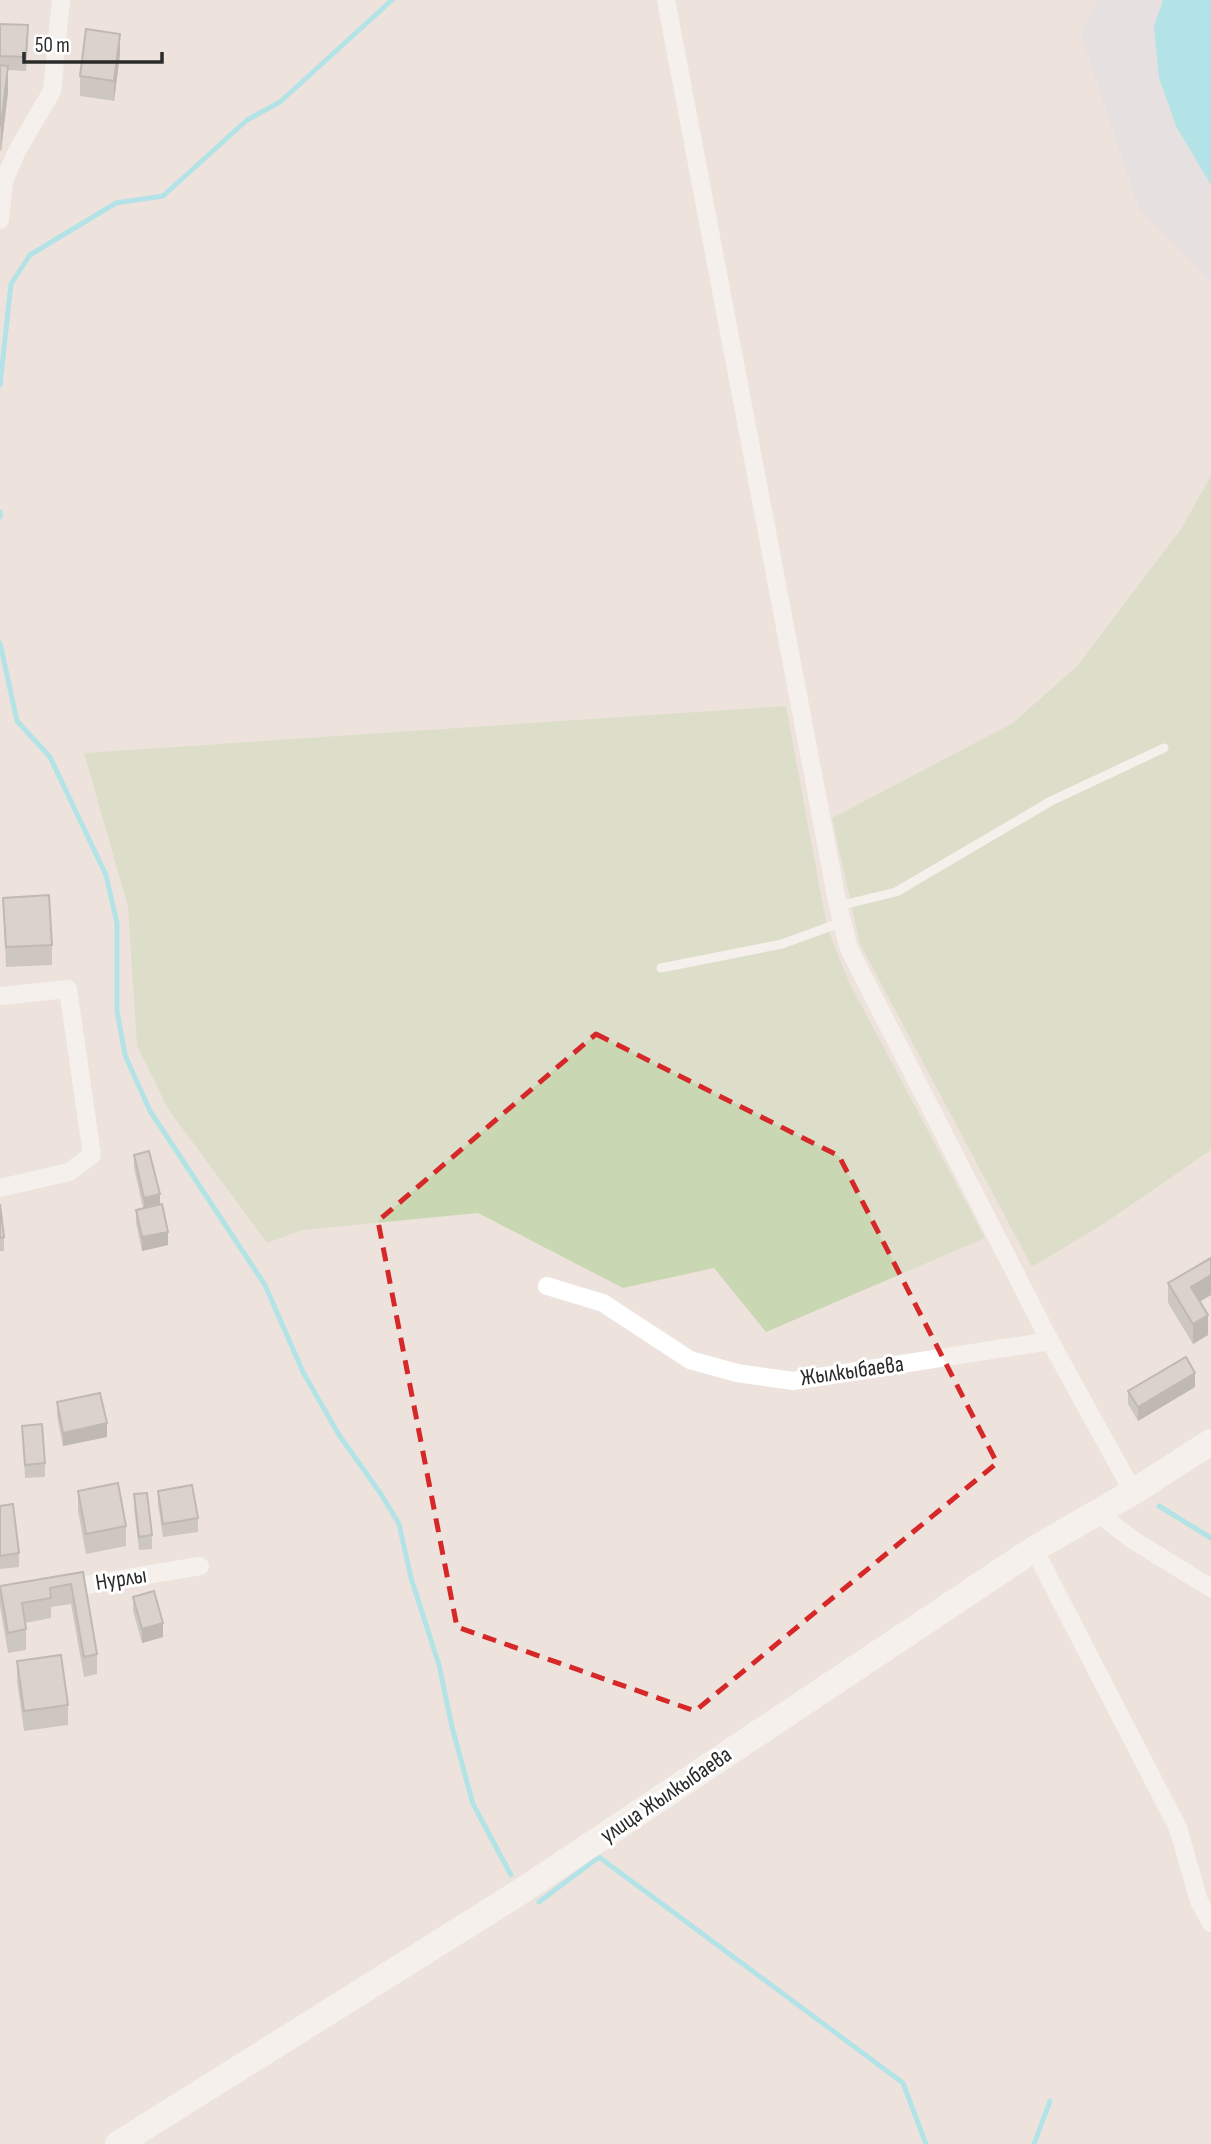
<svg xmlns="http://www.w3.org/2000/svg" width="1211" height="2144" viewBox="0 0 1211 2144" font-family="'Sofia Sans Condensed',sans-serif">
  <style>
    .industrial { fill: #dedde5 }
    .cemetery { fill: #cad7b3 }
    .water { fill: #6de2f1 }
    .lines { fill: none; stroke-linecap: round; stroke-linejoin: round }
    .stream { stroke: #6de2f1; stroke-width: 5 }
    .lane { stroke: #fff; stroke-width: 9 }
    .street { stroke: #fff; stroke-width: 18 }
    .secondary { stroke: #fff; stroke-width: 26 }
    .wall { fill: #a9a39f }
    .shaded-wall { fill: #8a8482 }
    .building { fill: #c5bdb9; stroke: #8a8482; stroke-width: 2 }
    .marked { fill: none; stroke: #d62828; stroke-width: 5; stroke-dasharray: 14 9; stroke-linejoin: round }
    .labels { text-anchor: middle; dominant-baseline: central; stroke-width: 6; stroke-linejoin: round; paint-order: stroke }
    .street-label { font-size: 23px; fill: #2a2a2a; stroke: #fff }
  </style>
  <rect width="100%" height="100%" fill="#ede3dc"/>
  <polygon class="industrial" points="1098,0 1211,0 1211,282 1139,210 1081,34"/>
  <g class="cemetery">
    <polygon points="1211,476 1211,1150 1105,1223 1032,1267 860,944 832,818 1013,723 1077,666 1181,529"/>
    <polygon points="786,706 827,927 849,982 985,1238 766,1332 714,1268 623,1288 478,1213 303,1230 267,1243 168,1109 137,1046 128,907 84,753"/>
  </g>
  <polygon class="water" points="1163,0 1211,0 1211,185 1177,128 1159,78 1154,26"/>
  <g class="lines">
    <g class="stream">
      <polyline points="0,385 11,284 30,255 116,203 163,196 247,120 280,102 392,0"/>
      <polyline points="0,512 0,517"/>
      <polyline points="0,643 17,721 50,757 106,875 117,923 117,1011 125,1055 150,1111 265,1285 303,1372 339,1435 381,1494 399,1524 411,1578 439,1665 452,1727 473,1804 511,1875"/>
      <polyline points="1159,1506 1211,1538"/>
      <polyline points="539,1902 599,1857 903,2083 926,2144"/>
      <polyline points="1034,2144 1050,2101"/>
    </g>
    <g class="lane">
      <polyline points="838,906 896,892 1051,801 1164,748"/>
      <polyline points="661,968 782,944 842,922"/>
    </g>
    <g class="street">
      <polyline points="666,0 838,906 849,949 1050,1341 1133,1492"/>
      <polyline points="0,220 4,181 17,151 52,91 61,0"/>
      <polyline points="0,996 68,989 92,1155 69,1172 0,1188"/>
      <polyline points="547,1286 603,1303 690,1360 737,1373 793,1381 1050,1341"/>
      <polyline points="1096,1512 1133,1540 1211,1588"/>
      <polyline points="1034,1549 1178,1828 1199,1901 1211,1923"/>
      <polyline points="62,1589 200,1566"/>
    </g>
    <polyline class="secondary" points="118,2144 517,1894 1034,1549 1133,1492 1211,1442"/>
  </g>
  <g class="wall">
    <polygon points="0,24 28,39 26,71 8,70 8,92 1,151 0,151"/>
    <polygon points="120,54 114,101 80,96 80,76"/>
    <polygon points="3,898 52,945 52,965 6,967"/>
    <polygon points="134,1155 160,1204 168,1245 142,1251 136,1223 136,1210 143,1208 134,1168"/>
    <polygon points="0,1204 4,1237 4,1251 0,1251"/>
    <polygon points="1168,1283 1211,1295 1200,1301 1208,1335 1193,1344 1168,1303"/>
    <polygon points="1195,1387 1138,1421 1128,1404 1128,1391"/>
    <polygon points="57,1402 107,1437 63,1446 57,1416"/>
    <polygon points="22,1426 45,1463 45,1477 25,1478"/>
    <polygon points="78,1491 126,1526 126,1546 86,1554 78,1511"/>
    <polygon points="158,1491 198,1518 198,1532 163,1537 158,1504"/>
    <polygon points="134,1494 152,1535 152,1549 139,1550 134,1508"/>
    <polygon points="0,1506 19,1553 19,1567 0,1569"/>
    <polygon points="83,1572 97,1654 97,1674 84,1677 71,1604 51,1607 51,1618 25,1623 26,1629 26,1650 8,1653 0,1606 0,1586"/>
    <polygon points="133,1597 163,1637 142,1643 133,1611"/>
    <polygon points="17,1661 68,1705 68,1725 24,1731 17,1681"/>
  </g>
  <g class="shaded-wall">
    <polygon points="120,34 120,54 114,101 114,81"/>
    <polygon points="8,66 8,92 1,151 1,125"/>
    <polygon points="160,1194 160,1207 144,1211 144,1198"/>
    <polygon points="168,1232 168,1245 142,1251 142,1237"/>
    <polygon points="1211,1275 1211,1295 1191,1307 1191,1287"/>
    <polygon points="1208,1315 1208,1335 1193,1344 1193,1324"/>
    <polygon points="1195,1373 1195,1387 1138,1421 1138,1407"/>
    <polygon points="107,1423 107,1437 63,1446 63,1433"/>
    <polygon points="163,1623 163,1637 142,1643 142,1629"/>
  </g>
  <g class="building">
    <polygon points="0,24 28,25 26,57 0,56"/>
    <polygon points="86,29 120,34 114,81 80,76"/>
    <polygon points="0,65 8,66 1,125 0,125"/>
    <polygon points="49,895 52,945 6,947 3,898"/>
    <polygon points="149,1151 160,1194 144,1198 134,1155"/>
    <polygon points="0,1204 4,1237 0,1238"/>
    <polygon points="162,1204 168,1232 142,1237 136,1210"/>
    <polygon points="1211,1258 1211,1275 1191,1287 1208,1315 1193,1324 1168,1283"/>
    <polygon points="1186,1357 1195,1373 1138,1407 1128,1391"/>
    <polygon points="100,1393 107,1423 63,1433 57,1402"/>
    <polygon points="42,1424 45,1463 25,1465 22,1426"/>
    <polygon points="118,1483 126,1526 86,1534 78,1491"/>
    <polygon points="192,1485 198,1518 163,1524 158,1491"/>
    <polygon points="147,1493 152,1535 139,1537 134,1494"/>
    <polygon points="13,1504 19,1553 0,1556 0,1506"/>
    <polygon points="83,1572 97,1654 84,1657 71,1584 50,1588 51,1598 22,1603 26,1629 8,1633 0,1586"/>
    <polygon points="154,1591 163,1623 142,1629 133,1597"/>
    <polygon points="61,1655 68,1705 24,1711 17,1661"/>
  </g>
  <path d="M0 0H1211V2144H0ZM596,1034L839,1156L997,1463L695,1711L457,1627L378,1221Z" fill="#ede3dc" fill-opacity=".55" fill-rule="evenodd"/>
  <path class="marked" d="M596,1034L839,1156L997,1463L695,1711L457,1627L378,1221Z"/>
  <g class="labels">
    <g class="street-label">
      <text transform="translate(852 1371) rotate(-8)">Жылкыбаева</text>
      <text transform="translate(121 1579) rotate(-9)">Нурлы</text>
      <text transform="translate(666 1795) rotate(-34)">улица Жылкыбаева</text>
    </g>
  </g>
  <path d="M24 52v10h138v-10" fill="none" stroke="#2a2a2a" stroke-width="3.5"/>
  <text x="35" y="52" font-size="21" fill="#2a2a2a" stroke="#ffffff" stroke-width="5" paint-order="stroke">50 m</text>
</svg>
